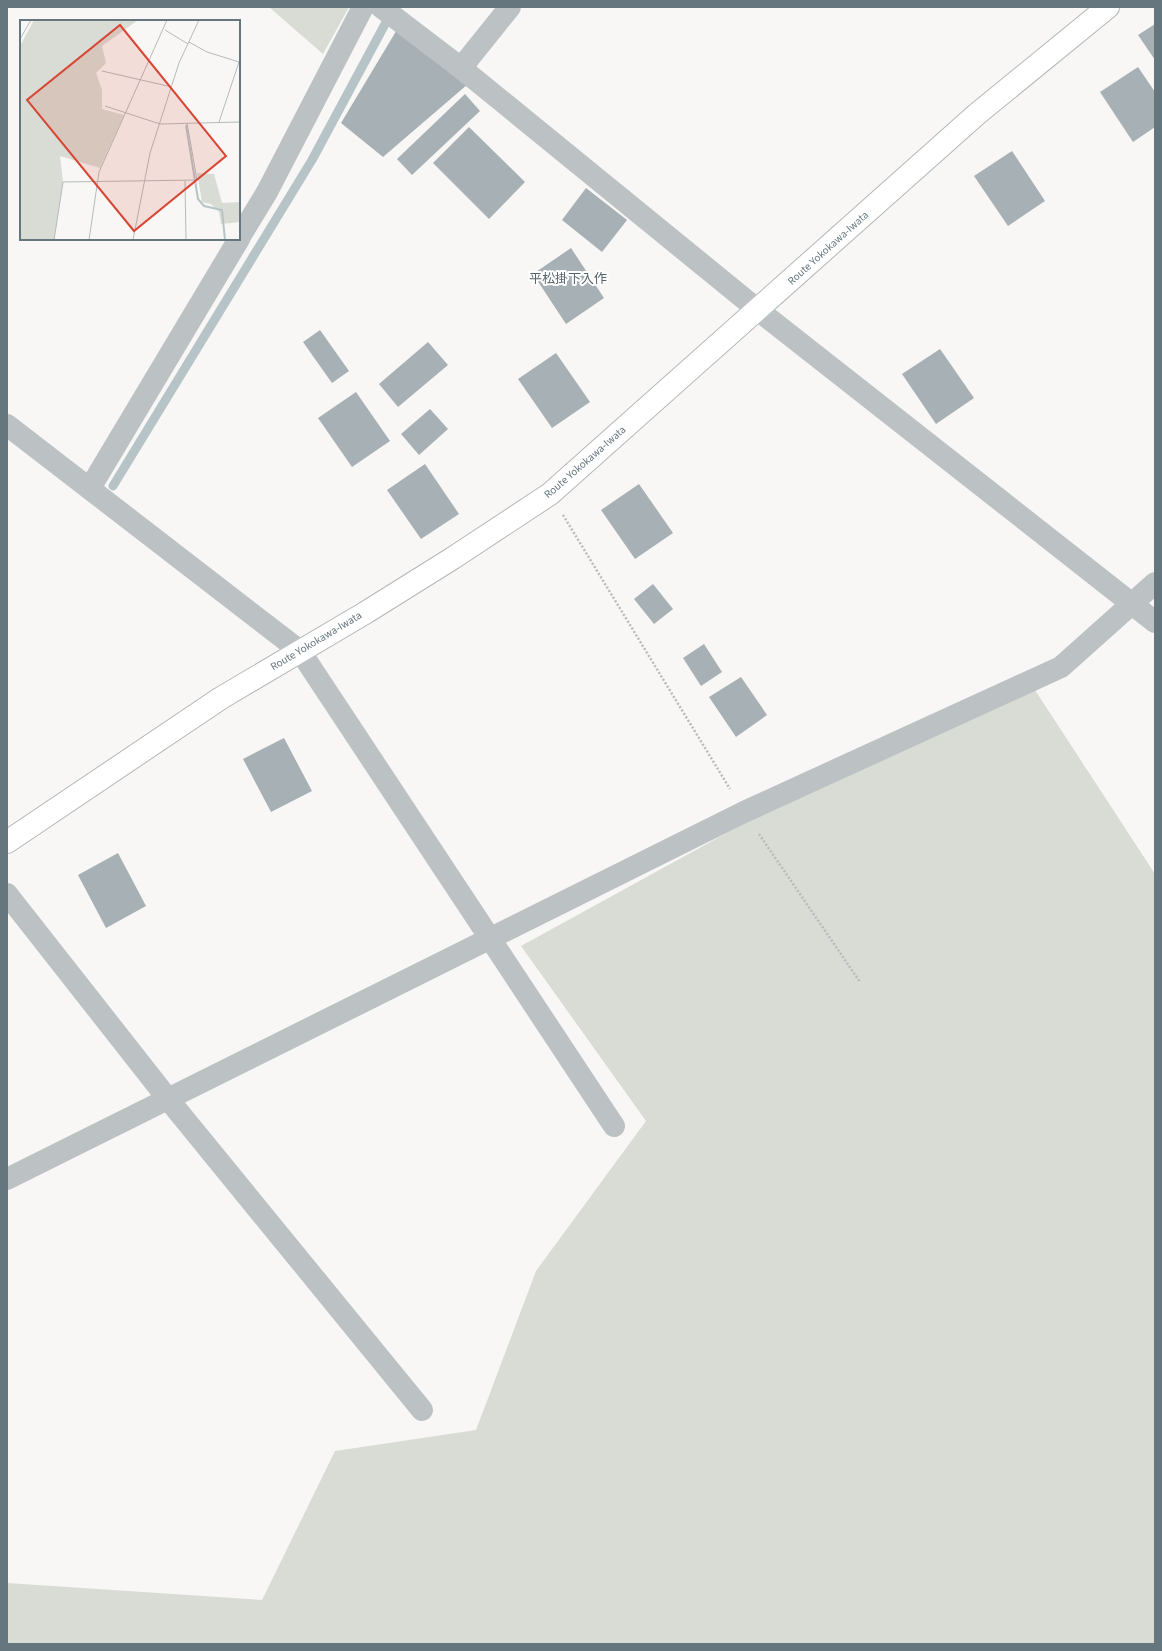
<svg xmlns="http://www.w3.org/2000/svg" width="1162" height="1651" viewBox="0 0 1162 1651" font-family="'Source Sans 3','Noto Sans JP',sans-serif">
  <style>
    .green { fill: #d8dcd4 }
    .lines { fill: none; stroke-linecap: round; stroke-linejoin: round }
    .stream { stroke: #b7c4c7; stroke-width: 9 }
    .building { fill: #a7b0b4 }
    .secondary-casing { stroke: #b1b8bb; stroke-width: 24 }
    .path { stroke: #b7bbbd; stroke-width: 2.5; stroke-dasharray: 2 2; stroke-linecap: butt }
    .street { stroke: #bcc2c4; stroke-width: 22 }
    .secondary { stroke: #fff; stroke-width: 22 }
    .labels { text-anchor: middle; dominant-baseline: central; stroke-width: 4; stroke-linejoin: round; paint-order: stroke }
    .street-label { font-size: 11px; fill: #65767e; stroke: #fff }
    .quarter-label { font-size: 13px; fill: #56636a; stroke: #fff }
    .inset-river { fill: none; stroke: #b7c4c7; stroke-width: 2 }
    .inset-road { fill: none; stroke: #b4bbbe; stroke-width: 1 }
    .view { fill: #d84735; fill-opacity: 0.15; stroke: #d84735; stroke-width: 2 }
    .inset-edge { fill: none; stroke: #65767e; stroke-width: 2 }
  </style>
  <rect width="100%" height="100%" fill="#f8f7f5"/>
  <g class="green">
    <polygon points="269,7 349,7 323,54"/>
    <polygon points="1033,687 1155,874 1155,1644 7,1644 7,1583 262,1600 335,1451 476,1430 536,1271 646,1121 521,946 874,752"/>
  </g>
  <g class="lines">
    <polyline class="stream" points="113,486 312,160 391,13"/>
  </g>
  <g class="building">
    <polygon points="1155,24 1155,60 1138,35"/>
    <polygon points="398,28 468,84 383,157 341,123"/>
    <polygon points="1138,67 1155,92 1155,127 1133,142 1100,92"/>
    <polygon points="465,94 480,111 412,175 397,159"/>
    <polygon points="469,127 525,182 489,219 433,163"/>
    <polygon points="1012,151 1045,201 1008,226 974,176"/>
    <polygon points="586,188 627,220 602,252 562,220"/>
    <polygon points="571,248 604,298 566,324 533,274"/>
    <polygon points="320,330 349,371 332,383 303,342"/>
    <polygon points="428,342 448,365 398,407 379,384"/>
    <polygon points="940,349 974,398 936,424 902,374"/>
    <polygon points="556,353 590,402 552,428 518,379"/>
    <polygon points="356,392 390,441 352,467 318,418"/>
    <polygon points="430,409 448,429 419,455 401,434"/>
    <polygon points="425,464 459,514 421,539 387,490"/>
    <polygon points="639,484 673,533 635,559 601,510"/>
    <polygon points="653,584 673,609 654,624 634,599"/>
    <polygon points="704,644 722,672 701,686 683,658"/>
    <polygon points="741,677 767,715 736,737 709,697"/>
    <polygon points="284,738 312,791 271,812 243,759"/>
    <polygon points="118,853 146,906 106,928 78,875"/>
  </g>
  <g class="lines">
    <g class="secondary-casing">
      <polyline id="secondary" points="7,842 221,698 365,613 453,558 550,494 977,114 1108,7"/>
    </g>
    <g class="path">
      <polyline points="563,515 730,789"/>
      <polyline points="759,834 860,982"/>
    </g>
    <g class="street">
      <polyline points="381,7 461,68 758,310 1155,622"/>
      <polyline points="461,68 510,7"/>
      <polyline points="239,238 267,192 363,7"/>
      <polyline points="7,425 300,651 614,1126"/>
      <polyline points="90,488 239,239"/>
      <polyline points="7,894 168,1099 422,1410"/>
      <polyline points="7,1179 744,812 1061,667 1155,583"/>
    </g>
    <use href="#secondary" class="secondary"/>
  </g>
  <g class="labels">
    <g class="street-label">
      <text transform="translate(828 248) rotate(-42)">Route Yokokawa-Iwata</text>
      <text transform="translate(585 462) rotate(-41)">Route Yokokawa-Iwata</text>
      <text transform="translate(316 641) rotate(-31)">Route Yokokawa-Iwata</text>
    </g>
    <g class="quarter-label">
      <text x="568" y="279">平松掛下入作</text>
    </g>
  </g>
  <g transform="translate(20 20)">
    <rect width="220" height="220" fill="#f8f7f5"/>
    <path d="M14,0H118L82,26L86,43L76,53L82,70V89L104,95L80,148L40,136L43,162L34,220H0V26ZM177,153L194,154L202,183L220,182V202L201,204L199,192L191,184L182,182Z" fill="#d8dcd4"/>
    <path class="inset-river" d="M166,105L178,179L184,186L202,190L205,220"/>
    <path class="inset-road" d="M145,10L168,24M0,19L11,0M169,22L187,32L219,42M82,51L152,67M85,86L140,104L220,102M199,102L220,39M165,161L166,220M34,220L43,162L177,160L167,103M69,220L79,152L147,0M113,220L130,133L159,43L179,0"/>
    <path class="view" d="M100,5L206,136L114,211L7,80Z"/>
    <rect width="220" height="220" class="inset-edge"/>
  </g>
  <rect width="1162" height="1651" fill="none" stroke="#65767e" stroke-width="16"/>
</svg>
